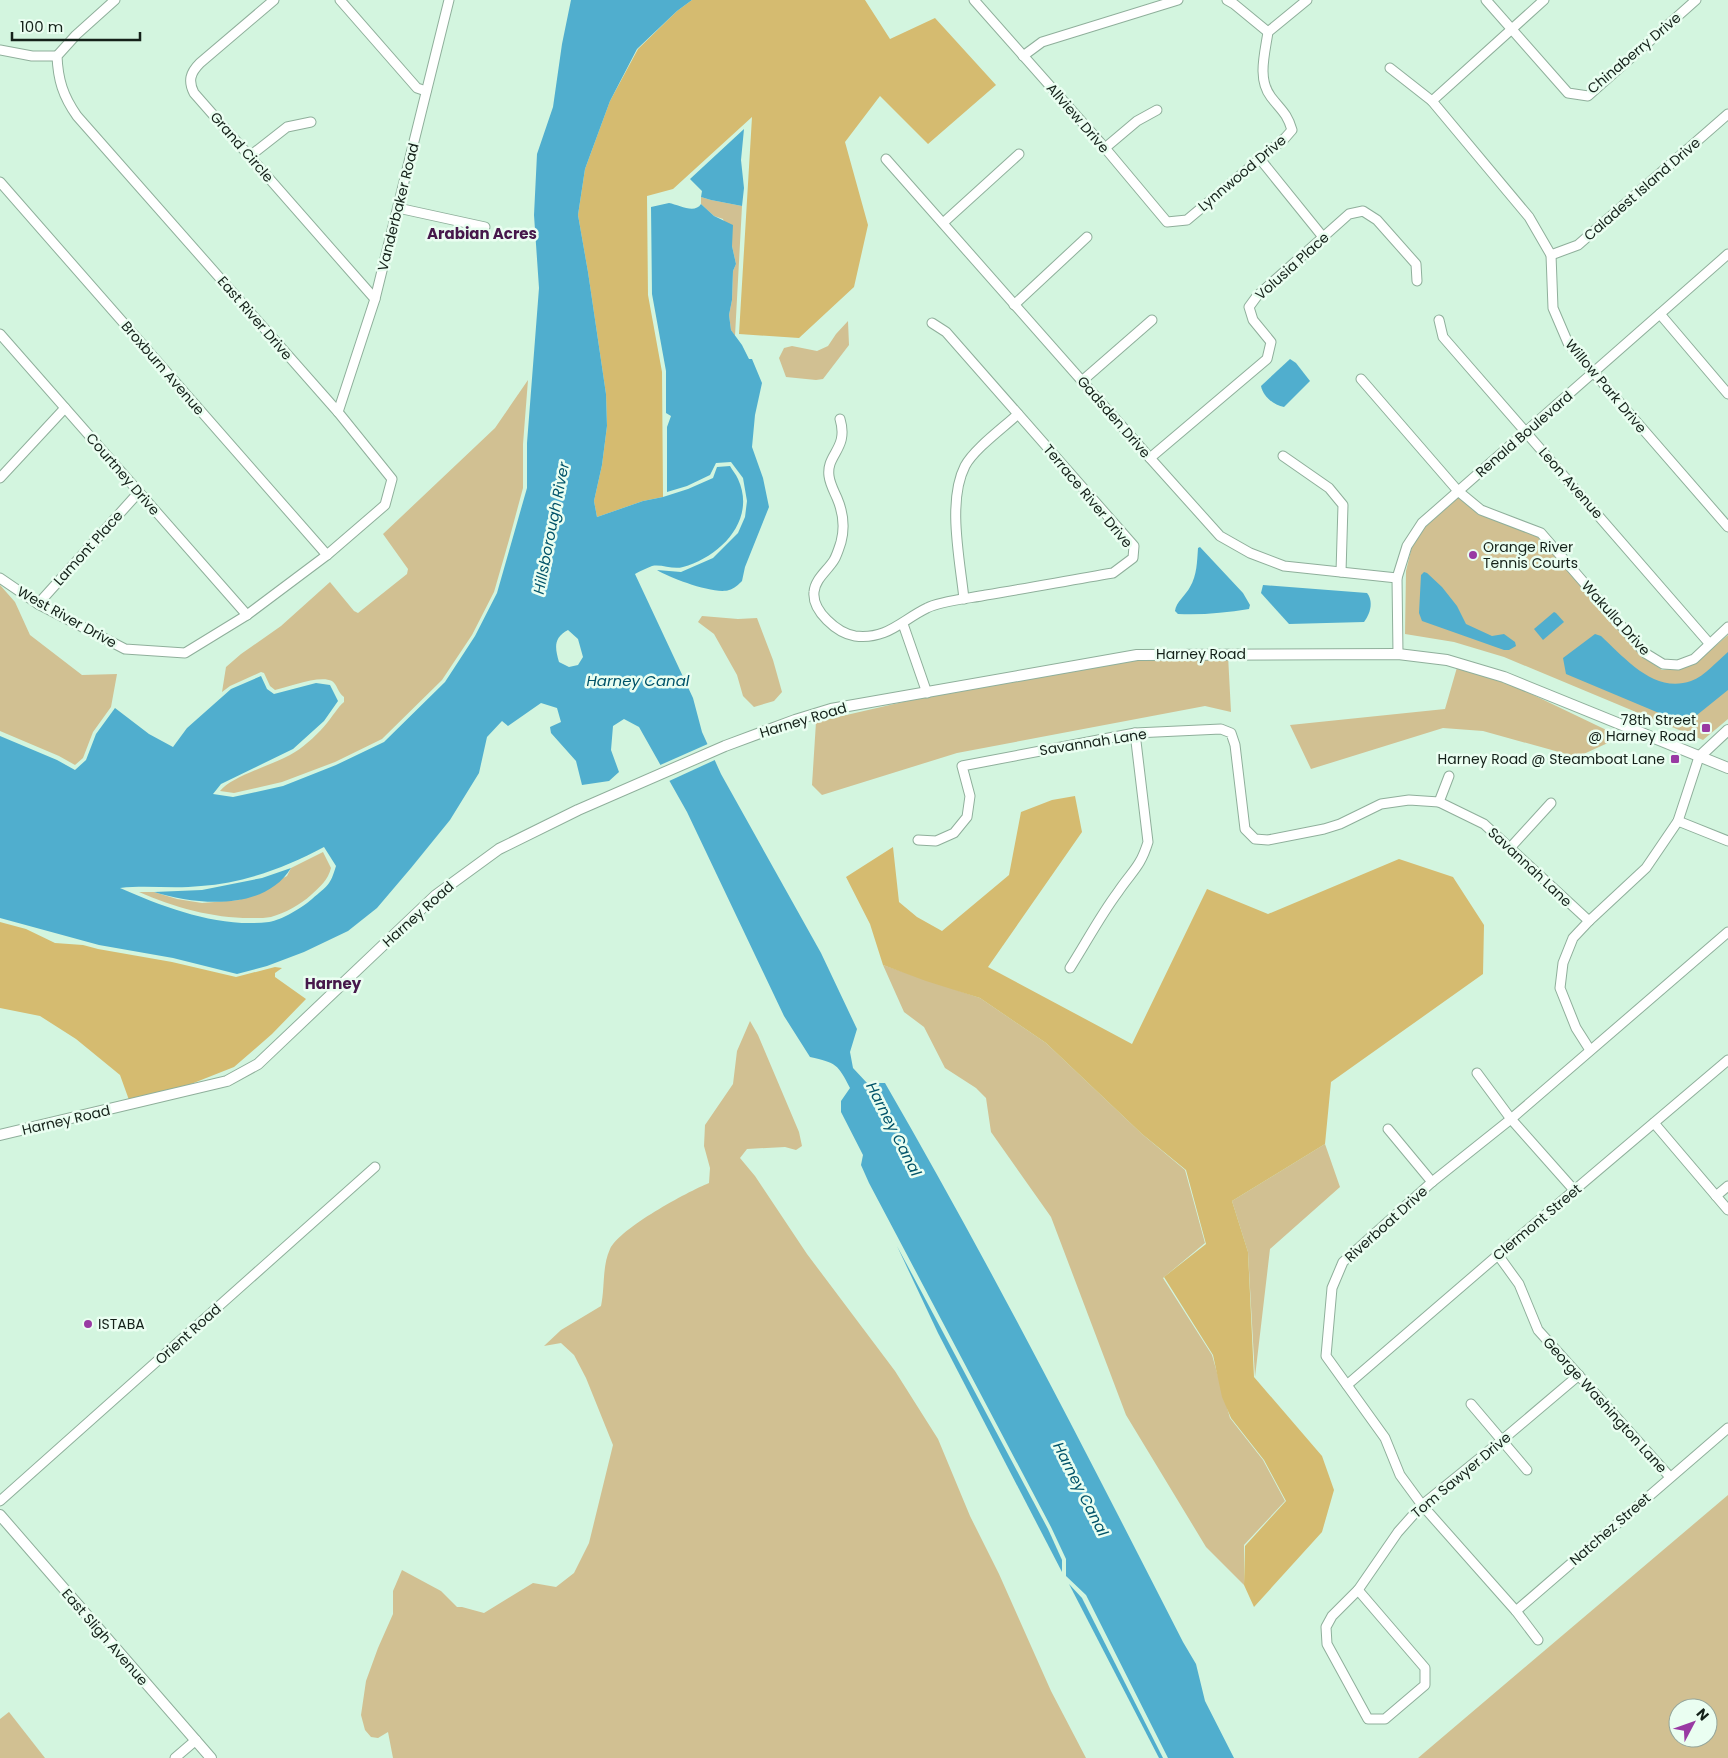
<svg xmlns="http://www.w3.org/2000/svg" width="1728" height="1758" viewBox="0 0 1728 1758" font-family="Poppins,sans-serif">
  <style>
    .green { fill: #d1c092; fill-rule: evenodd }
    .forest { fill: #d5bb70 }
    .water { fill: #50aece; fill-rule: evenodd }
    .pier { fill: #d3f5df }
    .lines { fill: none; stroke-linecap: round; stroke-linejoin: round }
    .minor-casing { stroke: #8faf9b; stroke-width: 11 }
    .tertiary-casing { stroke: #8faf9b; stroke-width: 12 }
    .minor { stroke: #fff; stroke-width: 9 }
    .tertiary { stroke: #fff; stroke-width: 10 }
    .poi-dot { fill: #993aa3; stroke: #eafef1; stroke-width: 2 }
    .labels { text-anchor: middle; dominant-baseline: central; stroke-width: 5; stroke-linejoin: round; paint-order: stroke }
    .street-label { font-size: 14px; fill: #142119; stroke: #eafef1 }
    .poi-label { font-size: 14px; fill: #142119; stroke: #eafef1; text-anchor: start }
    .neighbourhood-label { font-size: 15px; font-weight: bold; fill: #46184b; stroke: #eafef1 }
    .water-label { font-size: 15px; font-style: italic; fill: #005369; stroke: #eafef1 }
  </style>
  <rect width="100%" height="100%" fill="#d3f5df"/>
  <g class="green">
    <polygon points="701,197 711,200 742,206 735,336 731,330 729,315 732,300 733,271 736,264 732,246 723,219 714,216 701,204"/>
    <polygon points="848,321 849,345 823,379 816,380 786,377 779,358 784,348 792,346 817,351 828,346 836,334"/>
    <path d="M528,380L523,444V488L509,540L494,592L472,635L442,680L382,739L335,762L282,782L234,793L220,791C233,775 277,764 295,752C305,746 320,732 327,723C333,716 337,708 344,702V697C338,693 337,684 332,681C319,675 289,687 275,690L270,686L264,673L261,672L230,686L222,692L226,667L241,654L281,626L330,582L354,611L358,613L407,574L408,569L383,534L495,428Z"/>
    <polygon points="1458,495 1540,537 1642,656 1662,670 1680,668 1698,661 1728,635 1728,719 1703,740 1504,657 1454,642 1405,634 1406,571 1412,546 1425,525"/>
    <polygon points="0,585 15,602 30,635 82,675 117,674 111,707 93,732 83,758 75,765 59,756 0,731"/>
    <polygon points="702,616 738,619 757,618 773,660 782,692 774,701 754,707 743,696 737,675 714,634 698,622"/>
    <polygon points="1228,655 1231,712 1205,706 957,753 822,795 812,785 816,722 942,693 1119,659"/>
    <polygon points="1458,664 1504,681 1621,737 1577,757 1483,731 1443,728 1311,769 1290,725 1445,709"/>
    <path d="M323,852L331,868C328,880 320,887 311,895C300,905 285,913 271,917C266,918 260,918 255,918C216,919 175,908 139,892H154L177,899L202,903L239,900L287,876L291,868Z"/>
    <polygon points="883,965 980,998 1046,1043 1142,1134 1185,1170 1205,1243 1163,1278 1212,1355 1230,1418 1263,1460 1285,1501 1244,1545 1244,1585 1206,1547 1126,1415 1051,1217 991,1132 986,1098 976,1088 945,1068 924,1027 904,1012"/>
    <path d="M750,1021L758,1035L799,1132L802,1146L796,1150L785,1147L747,1149L740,1158L755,1176L807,1254L895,1371L938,1439L970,1516L999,1574L1051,1691L1086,1758H393L388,1732L378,1738L371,1737L365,1730L361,1715L366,1681L378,1648L393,1614V1591L402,1570L441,1591L457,1607H462L484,1613L533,1583L556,1587L574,1573L589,1543L613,1445L586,1378L574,1355L561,1343L544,1346L561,1330L601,1306C605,1288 602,1266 610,1249C620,1228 687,1192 709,1183L710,1168L704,1146L705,1125L733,1084L737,1051Z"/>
    <polygon points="1325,1144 1340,1187 1270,1249 1255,1377 1248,1252 1232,1201"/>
    <path d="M1728,1495V1758H1418ZM1678,1708H1708V1738H1678Z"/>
    <polygon points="9,1712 45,1758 0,1758 0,1719"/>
  </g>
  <g class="forest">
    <polygon points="692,0 865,0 890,39 935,18 996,85 928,144 880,96 845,142 868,225 854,287 799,338 739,334 752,117 673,189 647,196 648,295 662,372 663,497 643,501 597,517 594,501 602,465 607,426 606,394 588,272 578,215 585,169 610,101 638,49 677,11"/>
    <polygon points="1075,796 1082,832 988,967 1132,1044 1207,889 1268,914 1399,859 1453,877 1484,925 1483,974 1331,1082 1325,1144 1232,1201 1248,1252 1254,1377 1322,1456 1334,1490 1322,1532 1254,1607 1244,1585 1245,1546 1286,1501 1264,1460 1231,1418 1222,1397 1213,1355 1164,1277 1206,1244 1186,1170 1142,1134 1046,1043 980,998 926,981 883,965 870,924 846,877 893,847 899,902 917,917 942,931 1009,875 1021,812 1052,800"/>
    <polygon points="0,922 26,929 55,943 83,945 98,949 172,962 236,977 275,967 282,968 275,973 275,977 306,999 272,1034 234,1067 186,1086 129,1100 120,1075 76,1039 40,1016 0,1008"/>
  </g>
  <g class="water">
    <path d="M571,0H692L677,11L637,49L610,101L585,169L578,215L588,272L606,394L607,426L602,465L594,501L597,517L643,501L663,497L688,489L713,478L717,467L730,466C732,470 736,474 738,479C757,520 720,557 683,567C673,570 662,564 652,566C647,568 640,571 635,574L693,698L702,732L721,774L821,953L857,1029L850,1052L853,1068L867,1083H885C991,1266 1087,1454 1183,1642L1196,1664L1205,1701L1234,1758H1168L1086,1595L1066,1576V1559L1051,1527L869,1183L861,1165L863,1155L841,1112V1101L850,1088C838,1064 836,1063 810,1057L784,1016L687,812L639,727L624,719L613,726L611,750L619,772L609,781L582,785L576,761L551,733L550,727L561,722L557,708L541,703L508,726L502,721L487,737L479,773L450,820L411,868L377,908L348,931L304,952L267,966L237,974L173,958L99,945L0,918V736L57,760L75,770L86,760L96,734L115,708L149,734L173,747L187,728L231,689L261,676L267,689L274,694L316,683L330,685L338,701L324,721L293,749L221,784L213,794L233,797L283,786L336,765L384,742L445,682L475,636L497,593L527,488V443L539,288L534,215L537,154L553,107L562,44ZM568,630L578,639L583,657L578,665L569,667L559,662C555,648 553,638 568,630ZM324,847L336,866C330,886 328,885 312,899C303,907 282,920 269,922C218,928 166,908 120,888C146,885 174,889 201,886C244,883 287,867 324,847Z"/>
    <polygon points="744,129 741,160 744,188 742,206 711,200 701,197 702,191 690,179"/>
    <path d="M669,203C679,205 695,214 701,204L714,216L733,225L732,246L736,264L733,271L732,300L729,315L731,330L742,345L749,359H752L762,383L755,415L752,447L763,478L769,507L745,567L742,581C739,584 734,589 729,590C715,595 670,578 657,570L681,572L713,558L738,533L745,517L747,501L743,478L731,462L716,463L710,475L687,486L667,492V427L671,416L666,413V371L652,294L651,207Z"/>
    <path d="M1290,359L1296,363L1310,381L1284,407C1273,405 1263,396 1261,386Z"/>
    <path d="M1200,547L1243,593L1250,605L1249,609C1225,613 1202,615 1178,614L1175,611C1176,602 1186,595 1190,587C1197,575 1197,562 1198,548Z"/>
    <polygon points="1424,572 1427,573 1442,587 1457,606 1466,624 1492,636 1504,634 1515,642 1516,646 1509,650 1504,650 1422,621 1419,613 1421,575"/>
    <path d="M1263,585L1367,593C1374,602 1370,614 1364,622L1289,624L1261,593Z"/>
    <polygon points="1554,612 1556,613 1564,622 1543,640 1534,629"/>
    <path d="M1595,634L1601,636C1625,658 1654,694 1691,681C1705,676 1717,661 1728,652V690L1697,715L1678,721L1566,674L1563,658Z"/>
    <path d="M291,868C264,912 196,905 154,892L202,890L262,878Z"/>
    <polygon points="897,1246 1048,1529 1062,1560 1062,1572 938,1333"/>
    <polygon points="1069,1584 1082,1598 1163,1758 1159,1758"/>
  </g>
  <polygon class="pier" points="710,743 717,759 667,782 658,766"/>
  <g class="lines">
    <g class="minor-casing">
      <g id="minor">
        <path d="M274,0L200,63C190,73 188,81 194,93L375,299"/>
        <polyline points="340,0 417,88 426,91"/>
        <path d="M974,0L1105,148L1167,222L1187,220L1285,138L1292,130C1287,113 1281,110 1271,97C1257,79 1265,53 1268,32L1307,0"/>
        <polyline points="1227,0 1234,4 1268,32"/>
        <polyline points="1486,0 1568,93 1588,96 1696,0"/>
        <polyline points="0,50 32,56 57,56"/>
        <polyline points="1023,56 1042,42 1178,0"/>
        <polyline points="1390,68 1432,101 1529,217 1551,255 1553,308 1568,343 1728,527"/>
        <polyline points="1432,101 1544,0"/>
        <polyline points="1105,148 1137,121 1157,110"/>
        <polyline points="250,156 287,127 311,122"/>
        <polyline points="886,159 1150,458 1220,536 1250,553 1284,566 1397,578"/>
        <polyline points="1260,159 1323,237"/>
        <polyline points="0,182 327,555"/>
        <polyline points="398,208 485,227"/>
        <polyline points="943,223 1019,154"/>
        <polyline points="1551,255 1578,245 1728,114"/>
        <polyline points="1014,305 1087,237"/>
        <polyline points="1660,314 1728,394"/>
        <polyline points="1439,320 1443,337 1709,643"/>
        <polyline points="0,334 247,615"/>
        <polyline points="1361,379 1458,491 1481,510 1541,533 1645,653 1663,664 1678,665 1694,659 1728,627"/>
        <polyline points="1082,381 1152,320"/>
        <polyline points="338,412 375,299 449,0"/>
        <path d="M840,419C849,449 826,454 829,476C830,484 834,491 837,498C843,512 845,527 841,542C839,548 837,555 834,560C828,570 815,579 814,592C812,611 837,633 855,636C887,640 902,620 927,608C940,601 972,598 986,595C1029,588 1071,580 1113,573L1133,558L1134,546L946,332L932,323"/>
        <polyline points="1283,456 1329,488 1343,505 1341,572"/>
        <polyline points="1150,458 1267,359 1271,342 1253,320 1249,307 1257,296 1349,214 1363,211 1377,220 1416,264 1417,281"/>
        <polyline points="0,478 65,408"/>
        <path d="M0,578L38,604L125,649L185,653L247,615L327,555L385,505L392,479L338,412L77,116C63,96 58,80 57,56L76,35L115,0"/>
        <path d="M964,599C960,560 947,501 965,466C974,449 1003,428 1018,414"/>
        <polyline points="38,604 139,492"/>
        <polyline points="903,624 927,693"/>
        <polyline points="1398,654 1397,578 1407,546 1422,523 1728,254"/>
        <polyline points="1439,802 1449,776"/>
        <polyline points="1678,821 1728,841"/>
        <polyline points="918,840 936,841 954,833 967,817 970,796 962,766 1135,733 1221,729 1231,733 1235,745 1245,829 1255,839 1268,840 1324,829 1340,824 1381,804 1409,800 1439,802 1484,824 1589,921"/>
        <polyline points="1510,848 1551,803"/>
        <path d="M1070,968C1086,943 1100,916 1118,892C1132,871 1140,868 1148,842L1135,733"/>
        <polyline points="1590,1050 1576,1028 1560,988 1563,963 1573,938 1589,921 1646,868 1678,821 1699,757"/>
        <polyline points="1477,1073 1511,1119 1574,1190"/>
        <polyline points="1654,1123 1728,1210"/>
        <polyline points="1388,1129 1432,1182"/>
        <polyline points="1716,1196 1728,1186"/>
        <polyline points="1498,1255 1519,1284 1538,1330 1670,1477"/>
        <polyline points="1347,1385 1498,1255 1728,1060"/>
        <polyline points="1471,1404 1527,1470"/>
        <polyline points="0,1501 375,1167"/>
        <polygon points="1358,1590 1425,1668 1425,1685 1385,1719 1368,1719 1327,1644 1326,1627 1332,1616"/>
        <polyline points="1358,1590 1398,1532 1422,1505 1501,1441 1579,1375"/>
        <polyline points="1516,1611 1728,1428"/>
        <polyline points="1538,1640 1516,1611 1422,1505 1400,1475 1385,1438 1326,1356 1332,1288 1343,1262 1432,1182 1511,1119 1728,932"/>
        <polyline points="175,1758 196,1740"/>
      </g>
    </g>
    <g class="tertiary-casing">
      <g id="tertiary">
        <polyline points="1699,757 1728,730"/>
        <polyline points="0,1135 227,1081 258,1064 436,895 499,849 578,810 725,746 795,720 831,709 1137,655 1398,654 1447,660 1504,677 1728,768"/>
        <polyline points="0,1515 211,1758"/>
      </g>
    </g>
    <use href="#minor" class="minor"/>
    <use href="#tertiary" class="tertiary"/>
  </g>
  <g class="poi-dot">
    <circle cx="1473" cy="555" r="5"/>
    <rect x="1701" y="723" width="10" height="10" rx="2.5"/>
    <rect x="1670" y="754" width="10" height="10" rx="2.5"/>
    <circle cx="88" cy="1324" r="5"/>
  </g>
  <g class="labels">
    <g class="street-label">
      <text transform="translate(1634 53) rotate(-40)">Chinaberry Drive</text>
      <text transform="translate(1078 118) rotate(49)">Allview Drive</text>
      <text transform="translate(242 147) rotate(49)">Grand Circle</text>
      <text transform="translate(1242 173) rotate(-40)">Lynnwood Drive</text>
      <text transform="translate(1642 189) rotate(-41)">Caladest Island Drive</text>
      <text transform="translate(398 207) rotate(-76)">Vanderbaker Road</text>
      <text transform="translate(1292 266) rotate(-42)">Volusia Place</text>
      <text transform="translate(255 318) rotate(49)">East River Drive</text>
      <text transform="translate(163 368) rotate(49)">Broxburn Avenue</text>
      <text transform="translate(1606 386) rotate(50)">Willow Park Drive</text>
      <text transform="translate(1114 417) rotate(49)">Gadsden Drive</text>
      <text transform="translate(1524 434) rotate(-41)">Renald Boulevard</text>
      <text transform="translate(123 474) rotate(49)">Courtney Drive</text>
      <text transform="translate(1571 483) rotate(49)">Leon Avenue</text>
      <text transform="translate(1088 496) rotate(50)">Terrace River Drive</text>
      <text transform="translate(88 548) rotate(-48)">Lamont Place</text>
      <text transform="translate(67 617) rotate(29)">West River Drive</text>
      <text transform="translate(1616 618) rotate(48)">Wakulla Drive</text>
      <text x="1201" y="654">Harney Road</text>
      <text transform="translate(803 720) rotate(-17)">Harney Road</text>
      <text transform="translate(1093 742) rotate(-9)">Savannah Lane</text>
      <text transform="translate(1530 867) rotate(43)">Savannah Lane</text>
      <text transform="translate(418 914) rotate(-42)">Harney Road</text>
      <text transform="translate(66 1120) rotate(-13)">Harney Road</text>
      <text transform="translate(1537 1222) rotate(-40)">Clermont Street</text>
      <text transform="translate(1386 1224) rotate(-42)">Riverboat Drive</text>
      <text transform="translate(188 1334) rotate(-42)">Orient Road</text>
      <text transform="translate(1605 1405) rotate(48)">George Washington Lane</text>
      <text transform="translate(1461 1475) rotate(-40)">Tom Sawyer Drive</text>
      <text transform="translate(1610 1529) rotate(-41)">Natchez Street</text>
      <text transform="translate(105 1637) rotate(49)">East Sligh Avenue</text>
    </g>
    <g class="poi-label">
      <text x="1483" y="547">Orange River<tspan x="1483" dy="16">Tennis Courts</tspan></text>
      <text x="1696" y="720" text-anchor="end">78th Street<tspan x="1696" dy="16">@ Harney Road</tspan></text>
      <text x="1665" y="759" text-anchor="end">Harney Road @ Steamboat Lane</text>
      <text x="98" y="1324">ISTABA</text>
    </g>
    <g class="neighbourhood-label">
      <text x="482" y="233">Arabian Acres</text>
      <text x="333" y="983">Harney</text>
    </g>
    <g class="water-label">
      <text transform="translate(551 528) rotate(-79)">Hillsborough River</text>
      <text x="638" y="680">Harney Canal</text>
      <text transform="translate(894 1129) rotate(63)">Harney Canal</text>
      <text transform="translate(1081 1489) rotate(63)">Harney Canal</text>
    </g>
  </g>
  <g transform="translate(1693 1723) rotate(49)"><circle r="24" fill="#eafef1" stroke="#94a69b"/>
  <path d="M0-4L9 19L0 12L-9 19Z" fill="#993aa3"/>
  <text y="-8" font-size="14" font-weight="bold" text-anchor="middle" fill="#142119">N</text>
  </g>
  <path d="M12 32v8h128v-8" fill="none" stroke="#142119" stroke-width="2.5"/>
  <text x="20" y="32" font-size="15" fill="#142119" stroke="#eafef1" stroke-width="4" paint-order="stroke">100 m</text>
</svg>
